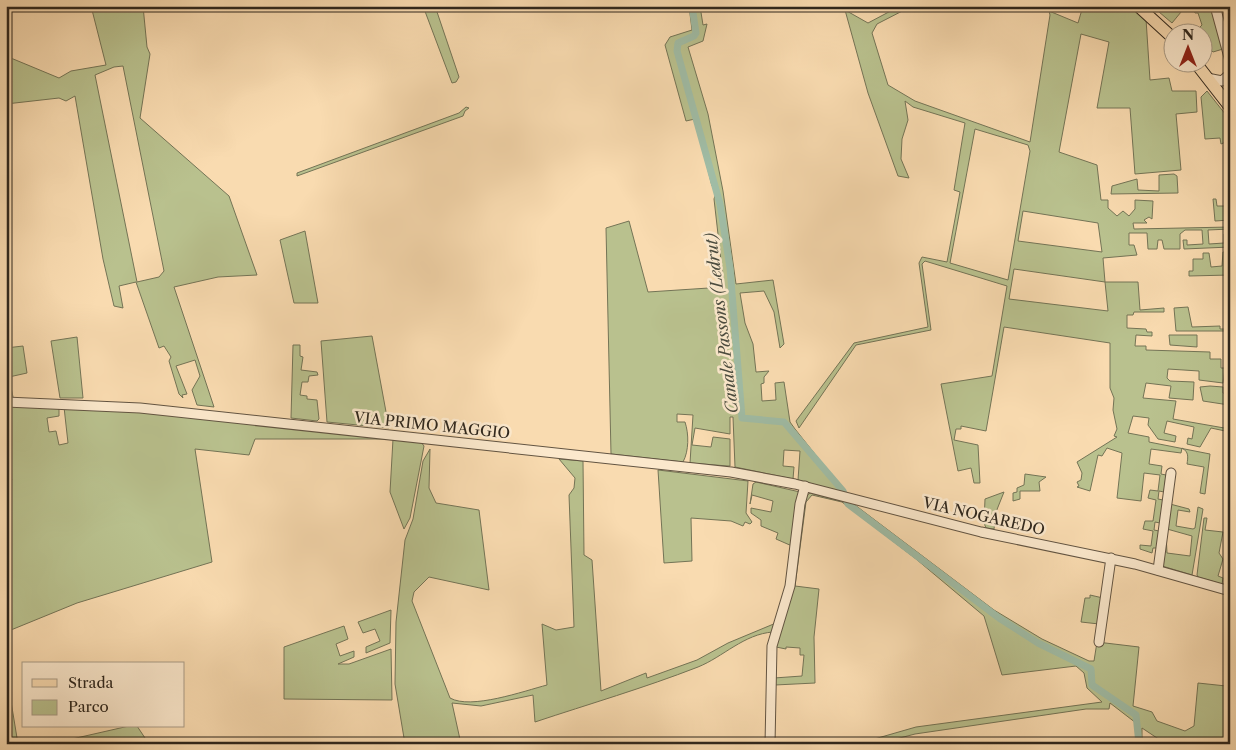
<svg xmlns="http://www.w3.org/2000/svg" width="1236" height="750" viewBox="0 0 1236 750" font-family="'Libre Caslon Text',serif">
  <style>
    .green { fill: #b9c18e; stroke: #747456; fill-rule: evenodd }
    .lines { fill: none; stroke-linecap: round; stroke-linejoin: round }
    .canal { stroke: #a0bca5; stroke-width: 7 }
    .minor-casing { stroke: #625442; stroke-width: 11 }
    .major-casing { stroke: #2f271d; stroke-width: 13 }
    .minor { stroke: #fbe8cc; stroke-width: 9 }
    .major { stroke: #f9dbb0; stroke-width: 11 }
    .labels { text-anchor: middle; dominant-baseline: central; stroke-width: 5; stroke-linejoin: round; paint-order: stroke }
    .street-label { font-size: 15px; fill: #2f271d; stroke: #fbe8cc }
    .water-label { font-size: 16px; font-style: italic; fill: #4b4c3f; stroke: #fbe8cc }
  </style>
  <rect width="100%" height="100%" fill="#f9dbb0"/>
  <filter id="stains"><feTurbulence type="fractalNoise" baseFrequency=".004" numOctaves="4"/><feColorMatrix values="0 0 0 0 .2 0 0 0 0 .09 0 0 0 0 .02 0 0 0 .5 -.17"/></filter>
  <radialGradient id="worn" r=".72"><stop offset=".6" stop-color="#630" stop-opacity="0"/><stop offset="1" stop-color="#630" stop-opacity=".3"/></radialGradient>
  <g class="green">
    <path d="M91,6H143L147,47L150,54L140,118L229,196L257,275L218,277L174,287L214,407L197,405L192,390L200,376L195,360L176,366L187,394L182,395L183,398L179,394L169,361L171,357L164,346L159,348L136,282L119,286L123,308L114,306L103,259L75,96L66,101L59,98L6,104V56L59,78L71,71L106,65ZM123,66L164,271L159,277L137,282L95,75L114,67Z"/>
    <polygon points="423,6 435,6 459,77 456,82 452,83"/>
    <path d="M689,6H700L703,25L707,24L703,41L688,47L708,114L723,191L736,284L773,280L784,344L780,348L774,312L764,291L740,293L745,323L753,344L756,372L769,371L764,377V383L761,384L762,401L776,400L775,383L784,382L790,422L795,429L846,493L798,480L800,451L784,450L783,466L794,467L793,479L735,467L733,417H730V434L695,428L692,445L711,447L713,437L730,439V466H728L690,463L693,415L677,414V422H685C689,434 689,451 683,462L611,454L606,228L629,221L648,292L724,287L714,199L717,189L712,186L695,119L686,121L665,45L670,37L692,30Z"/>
    <path d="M900,6H912L877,24L872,33L888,85L915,101L1030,142L1050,15L1049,11L1036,6H1050L1049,11L1078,23L1083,6H1130L1146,19L1150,80L1169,78L1172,91H1196L1197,112L1176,114L1181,170L1135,174L1130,108H1097L1109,42L1081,34L1059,152L1097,165L1101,200H1108V208L1117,216L1123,211L1129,216L1135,209V200L1153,201L1152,219L1149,217L1144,220L1147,223H1133L1134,229L1230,227V229L1208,230L1209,244L1224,243V234H1229L1230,247L1184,249L1183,240H1187V245L1203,244L1202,230H1185L1180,234V249H1164L1162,240H1158L1157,249H1148L1147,233H1129V245H1134L1137,255L1103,258L1105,282H1138L1140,310L1164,308V312H1134L1133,315H1127V328L1146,329L1147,332H1152V336L1136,335L1135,346H1146V350L1210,352V359H1221V368H1225L1223,383L1199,380V371L1168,369L1167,378L1170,381L1194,382L1193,400L1169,398L1171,386L1146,383L1143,398L1176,401L1173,419L1230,429V432L1211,428L1200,447L1187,444L1188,438L1192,439L1194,427L1167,421L1164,433L1176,436L1175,442L1158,439L1148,425L1149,418L1133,416L1128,433L1149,437V442L1210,454L1205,494L1200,493L1204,467L1187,464C1188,457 1189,452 1182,448L1181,453L1151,449L1149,464L1162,466L1161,474L1166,475L1164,492L1159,491L1158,499L1163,500L1160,523L1155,522L1154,530L1159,531L1157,548H1153L1152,553L1140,549V545L1151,546L1153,531L1143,529L1145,521H1153L1156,500L1148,498L1150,490L1158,491L1160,475L1144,473L1141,501L1117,498L1122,453L1107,448L1102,456L1098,455L1090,491L1077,487L1079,486L1077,482L1081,480L1082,473L1077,462L1117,437L1114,436L1117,429L1113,410L1114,398L1110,388V343L1004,327L986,431L961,426V429H956L954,440L978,445L980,483H974L971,468L958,471L941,384L992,376L1007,286L925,261L922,264L931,330L856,345L799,428L796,421L854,343L928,327L919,263L922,257L947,262L960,192L954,190L965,123L913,107L905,101L908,120L902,139L901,159L909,178L898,176L868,93L845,10L868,23ZM975,129L1028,145L1030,151L1008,280L950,263ZM1023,211L1098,223L1102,252L1018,241ZM1014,269L1105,282L1108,311L1009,299Z"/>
    <polygon points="1152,6 1186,6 1172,23"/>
    <polygon points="1197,6 1211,6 1223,49 1213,52 1204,43 1204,32 1197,32 1197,30 1202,25 1198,13 1195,13 1193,8"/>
    <polygon points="1207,91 1226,115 1228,141 1221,144 1220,138 1205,139 1201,97"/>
    <polygon points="466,107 469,108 465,111 463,116 297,176 297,173 459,113"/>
    <polygon points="1174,174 1177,176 1178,193 1111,194 1112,186 1137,179 1138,190 1159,191 1159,175"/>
    <polygon points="1230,191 1230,220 1215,221 1213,199 1216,199 1217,206 1228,206 1226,192"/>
    <polygon points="305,231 318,303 294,303 280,240"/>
    <polygon points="1223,252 1230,252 1230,275 1189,276 1189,271 1193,271 1193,259 1203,259 1203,253 1209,253 1211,267 1222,266"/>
    <polygon points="1188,307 1192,327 1220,326 1220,329 1230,329 1230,331 1176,331 1174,308"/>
    <polygon points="1169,335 1197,335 1197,347 1170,345"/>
    <polygon points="372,336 389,428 327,422 321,341"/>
    <polygon points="77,337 83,398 60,398 51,341"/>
    <polygon points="293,345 300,345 300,356 303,357 301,370 317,372 318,375 309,376 308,382 302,382 300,395 307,396 307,399 317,400 319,419 317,421 291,418"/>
    <polygon points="23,346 27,373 9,377 13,397 6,396 6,348"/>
    <polygon points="1210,386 1223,387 1223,393 1230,395 1229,405 1203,401 1200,387"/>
    <polygon points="6,405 59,407 59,416 47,418 49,432 56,431 59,445 68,443 64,407 137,411 394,439 421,442 424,446 410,518 404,529 390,492 393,439 255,439 249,455 195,449 212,562 77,603 6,632 6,481 12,480 6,464"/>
    <path d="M430,449L429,488L436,503L479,510L489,590L429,577L414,592L412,601L450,698C471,710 524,691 547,685L542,624L556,630L574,627L569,495L574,488L575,478L559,459L583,461L584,555L592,560L601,691L646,673L647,678L697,660L728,643L776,623L773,632C744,634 723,657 698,667C644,688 589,704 535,722L533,695L481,706L452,703L461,744H405L395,684L396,622L405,540L413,519L423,461Z"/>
    <polygon points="658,470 748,481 746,513 752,522 750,524 745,522 743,526 731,521 691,518 692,561 664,563"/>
    <polygon points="1025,474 1046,477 1039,482 1040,491 1020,491 1020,499 1013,501 1013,493 1017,492 1017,488 1024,485"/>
    <polygon points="756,482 800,492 792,546 776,539 778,533 761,526 761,520 751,513 751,508 771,512 773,501 752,495 750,504 753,484"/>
    <polygon points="1004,492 996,512 994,529 986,528 984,523 985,499"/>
    <polygon points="810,493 855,505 994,610 1042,639 1089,661 1094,661 1097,642 1139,647 1133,706 1152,712 1157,721 1185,731 1194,726 1198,683 1226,686 1230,683 1230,744 1166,744 1142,728 1142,744 1137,744 1136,723 1110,703 1109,709 1086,709 915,734 877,744 857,744 916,727 1102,702 1087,688 1084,673 1076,666 1002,675 984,616 916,559 842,502 812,495 806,502 795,586 819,589 814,637 815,683 775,685 774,678 802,676 804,655 800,655 800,648 786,647 786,649 776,647 805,497"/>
    <polygon points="1170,504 1189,509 1190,512 1178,510 1176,526 1193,529 1195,528 1198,507 1203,509 1192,575 1162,566 1166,534 1167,553 1190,556 1192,536 1167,529"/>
    <polygon points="1204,518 1207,518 1205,530 1223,532 1219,553 1223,559 1218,576 1223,578 1222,584 1198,577 1197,575"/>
    <polygon points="1090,595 1103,598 1099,624 1081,622 1085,598 1090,598"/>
    <polygon points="391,610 390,643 366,653 366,647 380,641 375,629 363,633 358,622"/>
    <polygon points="344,626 348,639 336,644 340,656 354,651 354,657 338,664 349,664 391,649 392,700 284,699 284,647"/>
    <polygon points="6,671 18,744 6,744"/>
    <polygon points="129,726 137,726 149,744 50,744"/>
  </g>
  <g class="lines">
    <polyline class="canal" points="692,6 696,33 694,36 678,43 677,51 720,204 730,268 742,418 784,422 843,491 848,504 999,618 1038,643 1091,669 1092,685 1136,715 1139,744"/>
    <g class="minor-casing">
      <g id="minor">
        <polyline points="1215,6 1230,61"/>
        <polyline points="1207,78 1222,81 1230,74"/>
        <polyline points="6,402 140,408 731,472 795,484 981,532 1135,564 1230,591"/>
        <polyline points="1158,570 1171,473"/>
        <polyline points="1099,642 1111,558"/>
        <polyline points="770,744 772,646 790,586 800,504 805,486"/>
      </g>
    </g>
    <g class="major-casing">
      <g id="major">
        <polyline points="1138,6 1174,39"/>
        <polyline points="1195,62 1230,107"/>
      </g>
    </g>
    <use href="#minor" class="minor"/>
    <use href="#major" class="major"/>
  </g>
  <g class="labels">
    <g class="street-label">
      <text transform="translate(432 425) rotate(6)">VIA PRIMO MAGGIO</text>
      <text transform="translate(984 516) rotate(13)">VIA NOGAREDO</text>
    </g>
    <g class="water-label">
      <text transform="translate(721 323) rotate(-97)">Canale Passons (Ledrut)</text>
    </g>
  </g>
  <rect width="1236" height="750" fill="none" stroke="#f9dbb0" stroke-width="25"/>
  <rect x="8" y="8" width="1221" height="735" fill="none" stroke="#2f271d" stroke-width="2.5"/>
  <rect x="12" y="12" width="1211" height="725" fill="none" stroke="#2f271d"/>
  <rect x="22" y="662" width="162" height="65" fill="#fbe8cc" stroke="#a99b86"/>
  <rect x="32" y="679" width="25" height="8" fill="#f9dbb0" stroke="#a99b86"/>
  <text x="68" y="688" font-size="15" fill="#2f271d">Strada</text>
  <rect x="32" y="700" width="25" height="15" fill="#b9c18e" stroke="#a99b86"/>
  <text x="68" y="712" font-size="15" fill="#2f271d">Parco</text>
  <g transform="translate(1188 48)"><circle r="24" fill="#fbe8cc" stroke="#a99b86"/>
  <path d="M0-4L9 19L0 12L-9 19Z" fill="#8f2418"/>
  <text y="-8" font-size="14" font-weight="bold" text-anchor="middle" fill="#2f271d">N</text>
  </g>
  <rect width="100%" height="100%" filter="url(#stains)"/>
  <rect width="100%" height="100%" fill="url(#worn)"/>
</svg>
